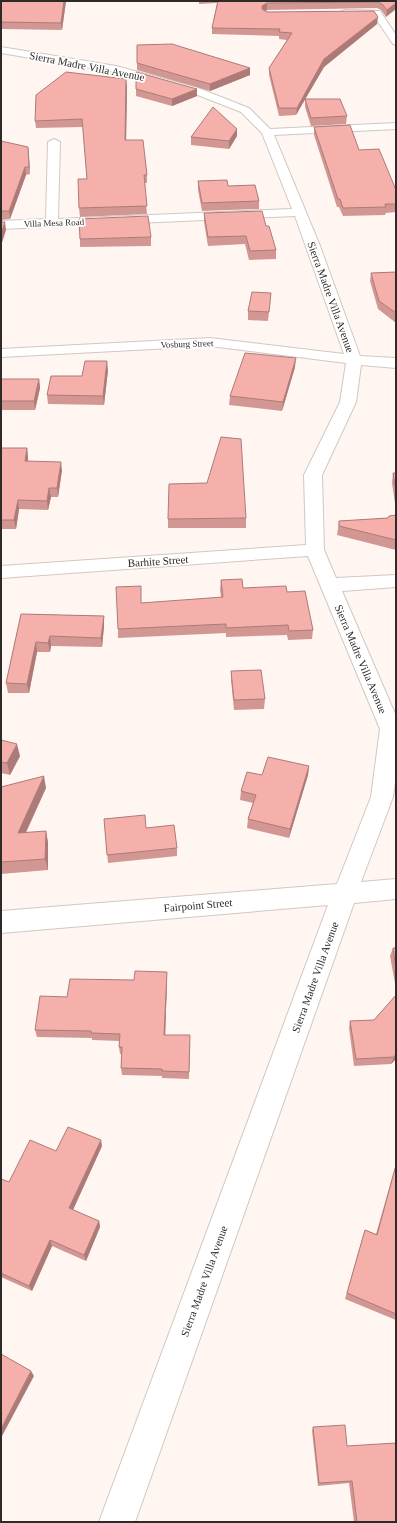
<svg xmlns="http://www.w3.org/2000/svg" width="397" height="1523" viewBox="0 0 397 1523" font-family="'Times New Roman',serif">
  <style>
    .lines { fill: none; stroke-linecap: round; stroke-linejoin: round }
    .street-casing { stroke: #d0c8c3; stroke-width: 2 }
    .street { fill: #fff; fill-rule: evenodd }
    .wall { fill: #d39793 }
    .shaded-wall { fill: #ac7b78 }
    .building { fill: #f5b0ab; stroke: #ac7b78 }
    .labels { text-anchor: middle; dominant-baseline: central; stroke-width: 3.5; stroke-linejoin: round; paint-order: stroke }
    .far-street-label { font-size: 9px; fill: #2e2a28; stroke: #fff }
    .street-label { font-size: 11px; fill: #2e2a28; stroke: #fff }
  </style>
  <rect width="100%" height="100%" fill="#fff6f1"/>
  <g class="lines">
    <g class="street-casing">
      <g id="street">
        <polygon points="345,10 380,11 396,35 396,45 393,44 374,16 342,15 341,13 342,11"/>
        <polygon points="1,47 116,66 198,88 249,108 270,129 396,123 396,129 274,135 320,246 360,356 396,358 396,368 361,365 356,402 322,475 324,550 336,578 396,575 396,587 342,591 396,716 396,775 393,797 361,882 396,879 396,899 354,903 135,1522 99,1522 328,905 1,933 1,911 337,884 371,797 380,729 308,556 1,578 1,566 306,545 304,475 340,402 346,363 210,346 1,357 1,349 210,338 344,354 295,216 1,229 1,221 46,219 48,142 54,139 60,142 58,219 292,209 262,133 241,112 190,92 115,72 1,53"/>
      </g>
    </g>
    <use href="#street" class="street"/>
  </g>
  <g class="wall">
    <polygon points="1,1 66,1 62,30 1,29"/>
    <polygon points="199,1 396,1 386,17 381,10 377,8 267,10 265,11 267,12 377,24 324,67 305,99 347,116 346,124 311,126 305,107 305,99 296,115 279,116 269,75 269,68 287,40 279,39 279,36 212,34 212,28 217,3 199,4"/>
    <polygon points="137,63 250,75 210,91 137,70"/>
    <polygon points="127,86 126,140 147,175 147,183 144,183 147,214 80,217 79,208 87,179 83,127 36,128 35,121"/>
    <polygon points="136,89 197,96 172,106 136,96"/>
    <polygon points="314,127 359,150 396,190 396,212 386,213 385,215 343,216 339,207 337,207 314,135"/>
    <polygon points="237,129 237,136 229,149 191,145 191,137"/>
    <polygon points="28,147 30,174 26,175 10,219 1,220 1,185"/>
    <polygon points="198,181 228,186 259,201 259,209 202,211 198,190"/>
    <polygon points="204,213 266,226 276,250 276,259 249,260 245,244 208,246 204,222"/>
    <polygon points="151,237 151,246 80,247 80,239"/>
    <polygon points="396,272 396,323 378,309 370,281 371,273"/>
    <polygon points="271,293 268,321 248,320 248,311"/>
    <polygon points="295,367 282,411 229,405 230,396"/>
    <polygon points="108,370 104,405 48,404 47,395 82,376"/>
    <polygon points="1,379 39,379 40,388 35,410 1,410"/>
    <polygon points="1,448 27,448 28,457 28,461 62,470 58,497 51,497 48,510 19,509 16,529 1,529"/>
    <polygon points="393,473 396,473 396,510 392,483"/>
    <polygon points="396,515 396,550 337,535 339,521 388,518"/>
    <polygon points="246,518 246,528 168,528 168,519"/>
    <polygon points="221,580 243,588 287,592 313,630 312,639 288,640 287,635 226,637 226,633 118,638 118,629 221,597 220,590"/>
    <polygon points="21,614 104,616 104,626 102,647 51,646 50,652 37,652 29,693 8,693 6,683"/>
    <polygon points="231,671 265,699 264,709 234,710 231,680"/>
    <polygon points="1,740 20,756 10,775 1,773"/>
    <polygon points="309,766 308,775 289,838 247,828 248,819 253,803 240,800 241,791 262,775"/>
    <polygon points="1,787 46,788 26,833 46,831 48,843 48,870 1,874"/>
    <polygon points="104,819 177,848 177,856 108,863"/>
    <polygon points="393,948 396,948 396,989 390,956"/>
    <polygon points="134,980 167,980 165,1035 190,1043 189,1079 162,1078 162,1076 122,1075 121,1068 122,1054 120,1054 119,1047 120,1041 92,1040 92,1038 37,1037 35,1030 67,997"/>
    <polygon points="396,995 396,1059 391,1064 354,1066 349,1028 350,1021 374,1020"/>
    <polygon points="102,1146 73,1210 99,1221 100,1227 86,1261 52,1246 32,1291 1,1277 1,1179 9,1182 56,1151"/>
    <polygon points="396,1164 396,1320 345,1299 363,1236 365,1230 376,1234"/>
    <polygon points="313,1427 347,1446 396,1522 354,1522 349,1483 318,1486 312,1431"/>
  </g>
  <g class="shaded-wall">
    <polygon points="64,1 66,1 62,30 61,23"/>
    <polygon points="267,3 267,10 262,13 262,6"/>
    <polygon points="396,3 396,9 386,17 387,10"/>
    <polygon points="378,17 377,24 324,67 296,115 297,108 324,59"/>
    <polygon points="250,68 250,75 210,91 210,84"/>
    <polygon points="126,79 127,86 126,148 125,140"/>
    <polygon points="197,89 197,96 172,106 172,99"/>
    <polygon points="237,129 237,136 229,149 229,141"/>
    <polygon points="28,147 29,155 30,174 29,167"/>
    <polygon points="25,167 26,175 10,219 9,211"/>
    <polygon points="5,222 6,230 1,246 1,234"/>
    <polygon points="296,358 295,367 282,411 283,402"/>
    <polygon points="107,361 108,370 104,405 103,396"/>
    <polygon points="39,379 40,388 35,410 34,401"/>
    <polygon points="27,448 28,457 27,470 25,461"/>
    <polygon points="61,462 62,470 58,497 57,488"/>
    <polygon points="49,488 51,497 48,510 47,501"/>
    <polygon points="18,500 19,509 16,529 14,520"/>
    <polygon points="104,616 104,626 102,647 101,638"/>
    <polygon points="50,636 51,646 50,652 48,643"/>
    <polygon points="36,642 37,652 29,693 27,684"/>
    <polygon points="17,744 20,756 10,775 7,763"/>
    <polygon points="309,766 308,775 289,838 290,829"/>
    <polygon points="44,776 46,788 20,844 18,833"/>
    <polygon points="46,831 48,843 48,870 45,859"/>
    <polygon points="167,972 167,980 165,1042 164,1035"/>
    <polygon points="1,1018 2,1020 1,1055"/>
    <polygon points="396,1054 396,1059 391,1064 394,1057"/>
    <polygon points="101,1140 102,1146 71,1214 69,1208"/>
    <polygon points="99,1221 100,1227 86,1261 84,1255"/>
    <polygon points="50,1240 52,1246 32,1291 29,1286"/>
    <polygon points="31,1371 34,1376 1,1438 1,1429"/>
  </g>
  <g class="building">
    <polygon points="1,1 64,1 61,23 1,22"/>
    <polygon points="218,1 396,1 396,3 387,10 382,4 378,2 267,3 262,6 262,9 267,12 374,11 378,17 324,59 297,108 279,108 269,68 292,33 279,32 280,29 212,28"/>
    <polygon points="172,44 250,68 210,84 137,63 137,45"/>
    <polygon points="66,72 126,79 125,140 143,140 147,175 144,175 147,206 79,208 78,179 87,179 82,119 35,121 36,95"/>
    <polygon points="136,72 197,89 172,99 136,89"/>
    <polygon points="305,99 340,99 347,116 311,118"/>
    <polygon points="213,107 237,129 229,141 191,137"/>
    <polygon points="350,125 359,150 379,149 396,190 396,204 385,204 386,207 343,208 340,199 338,199 314,127"/>
    <polygon points="1,141 28,147 29,167 25,167 9,211 1,211"/>
    <polygon points="227,180 228,186 255,185 259,201 202,203 198,181"/>
    <polygon points="262,211 266,226 269,226 276,250 250,251 246,236 208,237 204,213"/>
    <polygon points="148,216 151,237 80,239 79,219"/>
    <polygon points="1,222 5,222 1,234"/>
    <polygon points="396,272 396,313 379,301 371,273"/>
    <polygon points="252,292 271,293 269,312 248,311"/>
    <polygon points="245,353 296,358 283,402 230,396"/>
    <polygon points="85,361 107,361 103,396 47,395 51,376 82,376"/>
    <polygon points="1,379 39,379 34,401 1,401"/>
    <polygon points="221,437 241,439 246,518 168,519 169,484 207,483"/>
    <polygon points="1,448 27,448 25,461 61,462 57,488 49,488 47,501 18,500 14,520 1,520"/>
    <polygon points="393,473 396,473 396,491"/>
    <polygon points="396,515 396,540 339,526 339,521 388,518 389,516"/>
    <polygon points="242,579 243,588 286,586 287,592 305,591 313,630 289,631 288,625 226,628 226,624 118,629 116,587 141,586 141,603 223,597 221,580"/>
    <polygon points="21,614 104,616 101,638 50,636 48,643 36,642 27,684 6,683"/>
    <polygon points="261,670 265,699 234,700 231,671"/>
    <polygon points="1,740 17,744 7,763 1,762"/>
    <polygon points="268,757 309,766 290,829 248,819 256,795 241,791 247,772 262,775"/>
    <polygon points="44,776 18,833 46,831 45,859 1,862 1,787"/>
    <polygon points="145,815 146,828 174,825 177,848 107,855 104,819"/>
    <polygon points="393,948 396,948 396,968"/>
    <polygon points="135,971 167,972 164,1035 190,1035 189,1072 162,1071 162,1069 121,1068 122,1047 119,1047 120,1034 91,1033 91,1031 35,1030 40,996 67,997 70,979 134,980"/>
    <polygon points="396,995 396,1054 394,1057 356,1059 350,1021 374,1020"/>
    <polygon points="68,1127 101,1140 69,1208 99,1221 84,1255 50,1240 29,1286 1,1273 1,1179 9,1182 30,1140 56,1151"/>
    <polygon points="396,1165 396,1314 347,1293 365,1230 377,1235"/>
    <polygon points="1,1354 31,1371 1,1429"/>
    <polygon points="345,1425 347,1446 396,1443 396,1522 357,1522 352,1481 319,1483 313,1427"/>
  </g>
  <g class="labels">
    <g class="far-street-label">
      <text transform="translate(54 223) rotate(-2)">Villa Mesa Road</text>
      <text transform="translate(187 344) rotate(-2)">Vosburg Street</text>
    </g>
    <g class="street-label">
      <text transform="translate(87 66) rotate(11)">Sierra Madre Villa Avenue</text>
      <text transform="translate(331 297) rotate(70)">Sierra Madre Villa Avenue</text>
      <text transform="translate(158 561) rotate(-4)">Barhite Street</text>
      <text transform="translate(361 659) rotate(67)">Sierra Madre Villa Avenue</text>
      <text transform="translate(198 905) rotate(-5)">Fairpoint Street</text>
      <text transform="translate(315 977) rotate(-70)">Sierra Madre Villa Avenue</text>
      <text transform="translate(204 1281) rotate(-70)">Sierra Madre Villa Avenue</text>
    </g>
  </g>
  <rect width="397" height="1523" fill="none" stroke="#2e2a28" stroke-width="4"/>
</svg>
